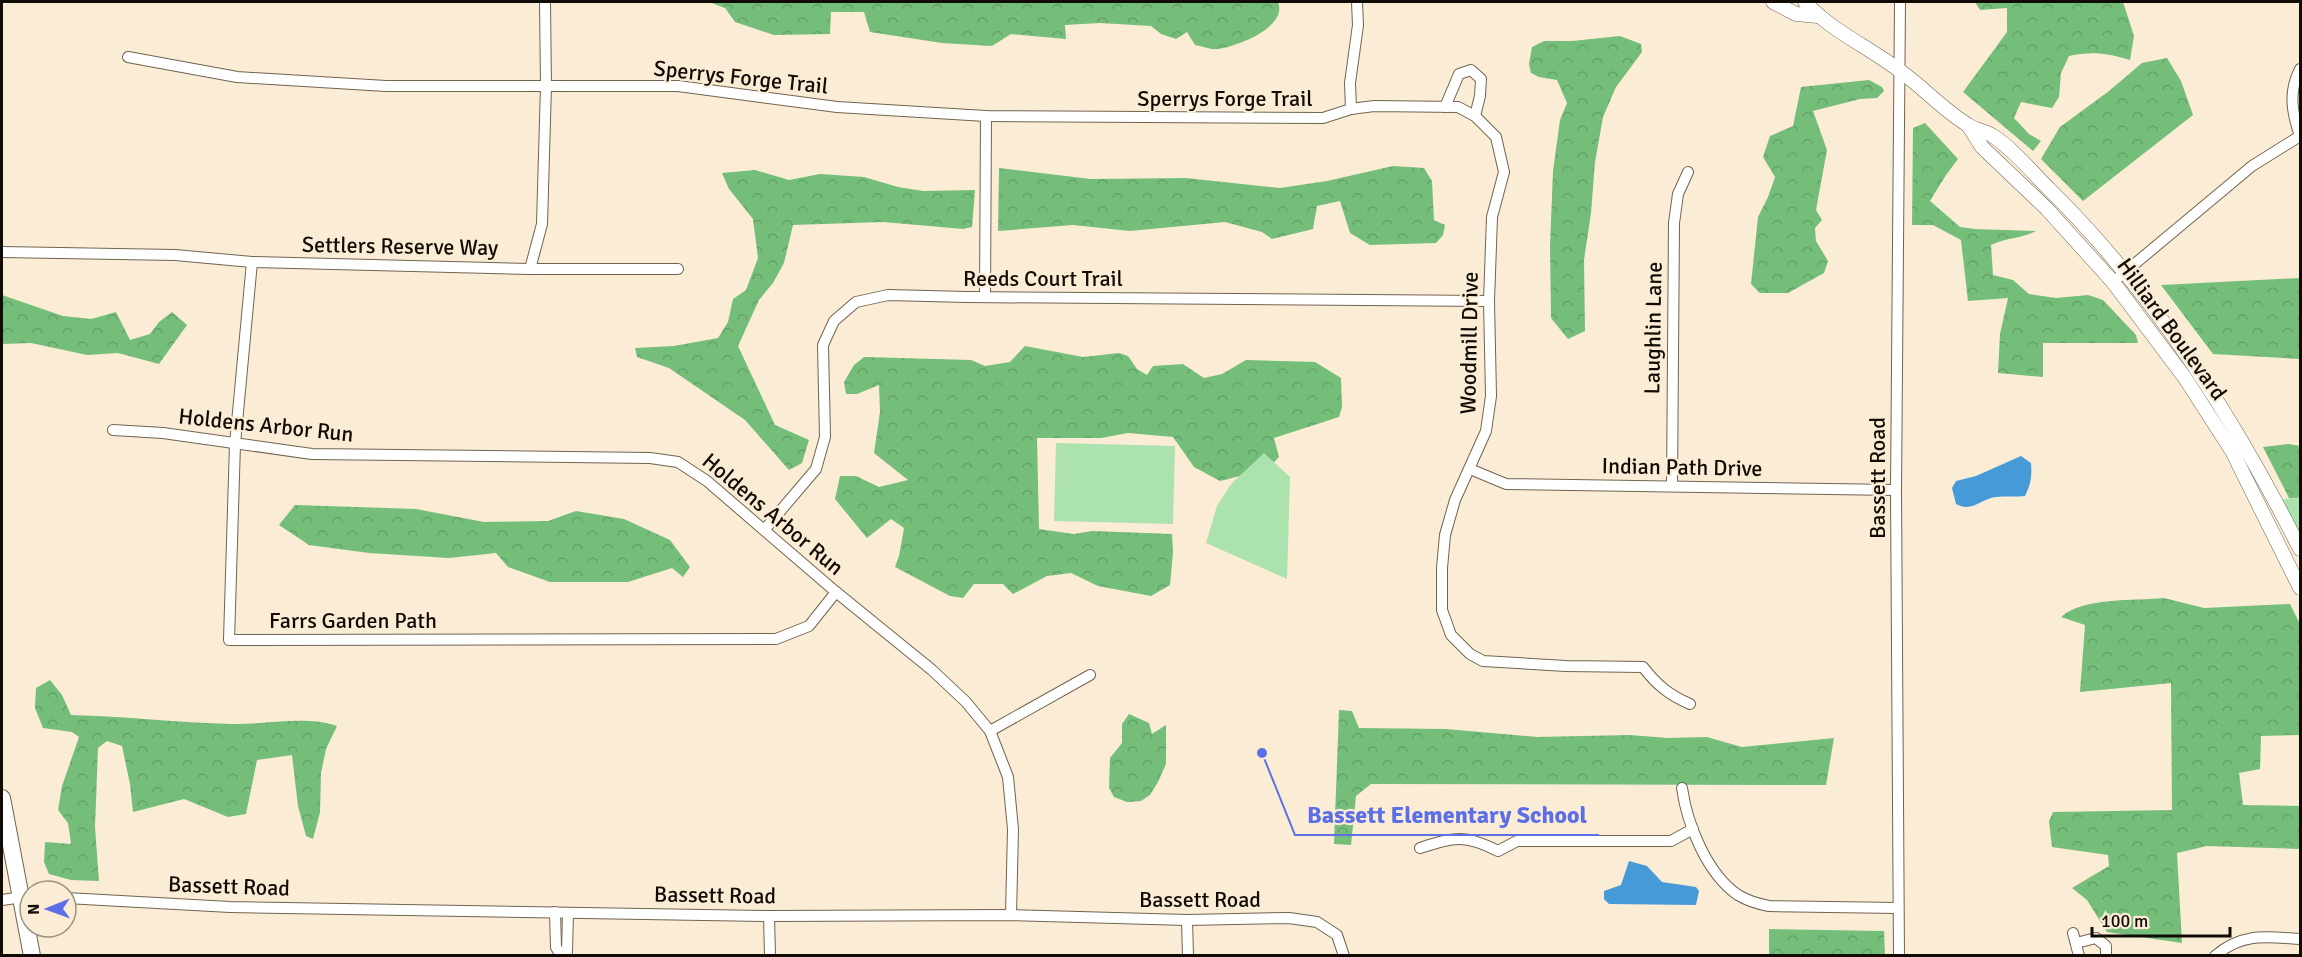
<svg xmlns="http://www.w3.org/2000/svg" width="2302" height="957" viewBox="0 0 2302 957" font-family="Signika,sans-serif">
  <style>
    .forest { fill: url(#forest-crowns) }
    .green { fill: #abe2ae }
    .water { fill: #469ad7 }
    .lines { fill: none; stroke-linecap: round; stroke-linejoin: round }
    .minor-casing { stroke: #70644f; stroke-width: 12 }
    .secondary-casing { stroke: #70644f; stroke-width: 15 }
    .primary-casing { stroke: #70644f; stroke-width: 18 }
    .minor { stroke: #fff; stroke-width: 10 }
    .secondary { stroke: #fff; stroke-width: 14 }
    .primary { stroke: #fff; stroke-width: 16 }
    .labels { text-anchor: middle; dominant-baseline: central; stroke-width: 4.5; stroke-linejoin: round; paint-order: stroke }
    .street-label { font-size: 22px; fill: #100b05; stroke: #fbecd5 }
    .leader { fill: none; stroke: #5c6fe6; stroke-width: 2 }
    .callout-dot { fill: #5c6fe6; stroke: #fbecd5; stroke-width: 2 }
    .callout-label { font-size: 24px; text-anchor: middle; font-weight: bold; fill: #5c6fe6; stroke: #fbecd5; stroke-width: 4.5; stroke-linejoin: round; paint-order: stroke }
  </style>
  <defs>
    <pattern id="forest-crowns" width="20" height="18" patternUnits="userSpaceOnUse" patternTransform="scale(1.5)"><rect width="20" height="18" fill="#74be7a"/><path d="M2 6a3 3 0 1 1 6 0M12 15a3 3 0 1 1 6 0" fill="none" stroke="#63a268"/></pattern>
  </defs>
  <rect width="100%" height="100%" fill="#fbecd5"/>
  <g class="forest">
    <path d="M709,2H1278C1288,27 1238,46 1218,49C1211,50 1202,46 1195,45L1187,32L1176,39L1161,34L1151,26L1100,23L1065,25L1066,39L1011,34L992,46L942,43L870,32L864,12H831L830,34L774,35L735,22L725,8Z"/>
    <path d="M1975,2H2123L2134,36L2130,60C2108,53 2091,51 2069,56L2061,73L2059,97L2052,108L2021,102L2014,118L2029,134L2041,141L2033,151L1963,92L2007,32V8L1980,10Z"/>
    <polygon points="1620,36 1641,44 1642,52 1616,87 1603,117 1595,162 1591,213 1584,260 1585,331 1568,339 1551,318 1550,246 1553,171 1560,120 1567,103 1557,80 1539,77 1531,73 1529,64 1532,47 1544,41 1572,41"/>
    <polygon points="2167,58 2181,81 2193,115 2083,201 2041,159 2060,127 2109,91 2142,63"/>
    <polygon points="1869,80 1882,87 1884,91 1877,98 1860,99 1813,111 1827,150 1816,210 1822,220 1815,228 1816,241 1828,261 1824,273 1788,293 1760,293 1751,284 1758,217 1768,197 1775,177 1763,157 1770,136 1793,126 1801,87"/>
    <path d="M1925,123L1958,159L1946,175L1930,201L1960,227L1975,229L2036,231C2020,239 2008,237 1991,245L1993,275L2013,280L2029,294L2056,298L2088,295L2103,300L2136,335L2138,343H2043V377L1998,373L2000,334L2008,298L1968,301L1961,240L1933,225H1912L1913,128Z"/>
    <polygon points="1393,166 1424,168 1432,181 1434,220 1445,225 1443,235 1436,243 1370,245 1350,233 1340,201 1317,206 1313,229 1272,239 1262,232 1225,222 1130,231 1073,225 998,231 999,168 1091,179 1186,178 1280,188 1327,181"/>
    <polygon points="755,170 789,180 820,174 864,177 898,187 923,191 975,190 972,227 963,229 883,222 793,225 784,263 773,283 759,300 738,346 775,425 809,440 802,463 789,470 745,420 669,368 637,357 635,348 674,346 718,338 728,322 733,299 746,290 758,258 753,219 729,189 722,173"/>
    <polygon points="2300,278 2300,359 2213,354 2161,285"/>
    <polygon points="2,295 63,316 91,319 116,312 130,340 150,334 159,322 172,312 187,325 159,364 118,353 87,355 31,343 2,344"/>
    <polygon points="1025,346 1083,357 1119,353 1128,356 1137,369 1147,375 1153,366 1183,364 1204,378 1222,374 1246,360 1315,362 1341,378 1342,407 1339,417 1274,438 1279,457 1268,469 1220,481 1194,467 1173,437 1128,433 1101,438 1037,438 1039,529 1074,534 1092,531 1172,534 1173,552 1170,585 1151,596 1098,586 1071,573 1047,576 1013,594 1003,584 974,584 963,598 950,596 895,567 899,556 904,528 891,519 867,538 835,499 840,476 856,476 879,487 908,480 874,453 880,412 879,385 857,394 846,394 844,382 854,365 864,357 971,360 985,366 1010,362"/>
    <polygon points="2289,444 2300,446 2300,499 2289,498 2263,447"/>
    <polygon points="295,505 416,509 484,522 548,521 576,511 624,519 670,540 690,567 683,577 672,568 628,582 550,582 508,567 496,553 449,558 369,553 309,545 279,525"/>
    <path d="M2164,598L2204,608L2290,604L2300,624V735L2261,736L2260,769L2239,773L2243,805L2300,806V849L2207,846L2177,853L2182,943L2107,932L2087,900L2072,888L2109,866L2108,855L2052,847L2049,821L2053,812L2172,810L2171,683L2080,692L2085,625L2061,617C2084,597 2133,601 2164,598Z"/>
    <path d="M50,680L62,695L71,715C125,716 178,723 232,724C266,725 304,715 337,726L326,749L321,773L320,812L313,839L306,836L298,806L292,755L257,760L246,814L228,817L184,799L133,812L130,784L122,746L107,741L98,748L95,827L99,881L71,880L49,874L44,862L45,842L71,844L68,823L58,810L62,786L79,737L72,732L43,728L35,708L36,688Z"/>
    <polygon points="1339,710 1352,711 1359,728 1446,729 1537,737 1630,735 1668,738 1707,737 1742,747 1834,738 1826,785 1371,784 1356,796 1351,845 1334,844"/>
    <polygon points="1129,714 1149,723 1152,734 1166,725 1166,764 1158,782 1150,795 1141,801 1127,802 1114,797 1109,788 1110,758 1122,743 1122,724"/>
    <polygon points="1769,929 1884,931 1885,955 1769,955"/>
  </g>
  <g class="green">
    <polygon points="1056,443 1175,446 1173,524 1054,521"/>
    <polygon points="1264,453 1290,477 1287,579 1206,543 1217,506 1231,484"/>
    <polygon points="2300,497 2300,541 2279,500"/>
  </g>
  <g class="water">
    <path d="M2021,456L2031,463C2032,476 2031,484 2025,496C2015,497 2005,496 1996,497C1980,499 1972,513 1956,504L1952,488L1956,481L1976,476Z"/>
    <polygon points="1629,861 1647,866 1662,882 1696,887 1699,891 1696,905 1609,904 1604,899 1604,891 1621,885"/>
  </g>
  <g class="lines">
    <g class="minor-casing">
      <g id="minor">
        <path d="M128,57L237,77L386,86H678L837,107L986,116L1323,118L1351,109L1374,106L1458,107L1475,116L1496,137L1504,172L1492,217L1489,301L1491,396L1486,431L1455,500L1445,535L1442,568V610L1451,635L1470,654L1483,661L1566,666L1643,667C1657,685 1669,695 1690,704"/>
        <path d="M2300,69C2288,92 2292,113 2300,136"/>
        <polyline points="1445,107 1459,74 1471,70 1481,79 1480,96 1475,116"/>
        <polyline points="1351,109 1350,83 1358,25 1357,2"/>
        <polyline points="2,252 175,255 252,262 530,269 678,269"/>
        <polyline points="252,262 235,444 229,640 776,639 809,626 836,592"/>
        <polyline points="530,269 542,224 546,86 545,2"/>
        <polyline points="2113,282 2252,166 2300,136"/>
        <polyline points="985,297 986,116"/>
        <polyline points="113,430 163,433 312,454 650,458 678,462 707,481 836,592 932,670 966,702 990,731 1008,777 1013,829 1011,915"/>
        <polyline points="1470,469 1506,484 1896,490"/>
        <polyline points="1672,486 1674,223 1678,194 1688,172"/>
        <polyline points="765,529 816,469 825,437 823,345 834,321 856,302 888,295 967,297 1489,301"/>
        <polyline points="990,731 1090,675"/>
        <path d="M1682,788C1687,824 1707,874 1738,895C1748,901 1758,904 1769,906L1898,908"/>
        <path d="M1420,848C1455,837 1465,834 1498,851L1517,841H1671L1693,829"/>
        <polyline points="66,898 230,907 769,916 1011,915 1187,920 1289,918 1317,922 1337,935 1344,956"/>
        <polyline points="2,900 30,896"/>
        <polyline points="555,912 556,947 561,956"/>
        <polyline points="769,916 770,956"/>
        <polyline points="1187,920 1188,956"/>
        <polyline points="2073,933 2079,956"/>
        <polyline points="2076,943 2096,938 2106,946 2106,956"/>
        <polyline points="565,956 567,952 568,913"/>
        <polyline points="1899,956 1896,490 1900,2"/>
        <path d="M2215,956C2242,932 2268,937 2300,939"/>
      </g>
    </g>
    <g class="secondary-casing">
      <g id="secondary">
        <polyline points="1773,2 1796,14 1818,16"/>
        <path d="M1805,2C1831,31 1869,47 1900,71C1923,87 1943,110 1968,125C1975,130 1985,131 1993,136C2012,148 2032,172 2049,189C2154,292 2235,419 2300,549"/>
        <polyline points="1968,125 1982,147 2047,209 2113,282 2185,378 2232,451 2300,588"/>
      </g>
    </g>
    <g class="primary-casing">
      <polyline id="primary" points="2,798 32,956"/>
    </g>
    <use href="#minor" class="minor"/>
    <use href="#secondary" class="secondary"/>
    <use href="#primary" class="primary"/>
  </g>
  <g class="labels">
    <g class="street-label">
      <text transform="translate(741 77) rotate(6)">Sperrys Forge Trail</text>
      <text x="1225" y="98">Sperrys Forge Trail</text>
      <text transform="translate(400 246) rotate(1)">Settlers Reserve Way</text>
      <text x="1043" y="278">Reeds Court Trail</text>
      <text transform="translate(1653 328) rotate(-89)">Laughlin Lane</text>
      <text transform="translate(2172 329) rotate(54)">Hilliard Boulevard</text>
      <text transform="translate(1469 343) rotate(-89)">Woodmill Drive</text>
      <text transform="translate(266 425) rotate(6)">Holdens Arbor Run</text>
      <text transform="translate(1682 467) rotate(1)">Indian Path Drive</text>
      <text transform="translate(1877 478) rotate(-90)">Bassett Road</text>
      <text transform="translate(773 514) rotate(40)">Holdens Arbor Run</text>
      <text x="353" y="620">Farrs Garden Path</text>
      <text transform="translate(229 886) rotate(2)">Bassett Road</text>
      <text transform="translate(715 895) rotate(1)">Bassett Road</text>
      <text x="1200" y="899">Bassett Road</text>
    </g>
  </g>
  <path class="leader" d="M1262 753L1295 835H1599"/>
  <circle class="callout-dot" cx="1262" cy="753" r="6"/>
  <g class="callout-label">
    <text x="1447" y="823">Bassett Elementary School</text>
  </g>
  <rect width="2302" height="957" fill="none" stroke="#100b05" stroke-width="6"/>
  <g transform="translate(48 909) rotate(269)"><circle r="28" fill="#fbecd5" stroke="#9d9282" stroke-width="1.5"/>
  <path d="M0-4.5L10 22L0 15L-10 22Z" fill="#5c6fe6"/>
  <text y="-9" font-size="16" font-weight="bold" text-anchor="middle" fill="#100b05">N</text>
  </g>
  <path d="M2092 927v9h138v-9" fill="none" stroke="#100b05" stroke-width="3"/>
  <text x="2101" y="927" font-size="18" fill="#100b05" stroke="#fbecd5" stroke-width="4.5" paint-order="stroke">100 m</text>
</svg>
